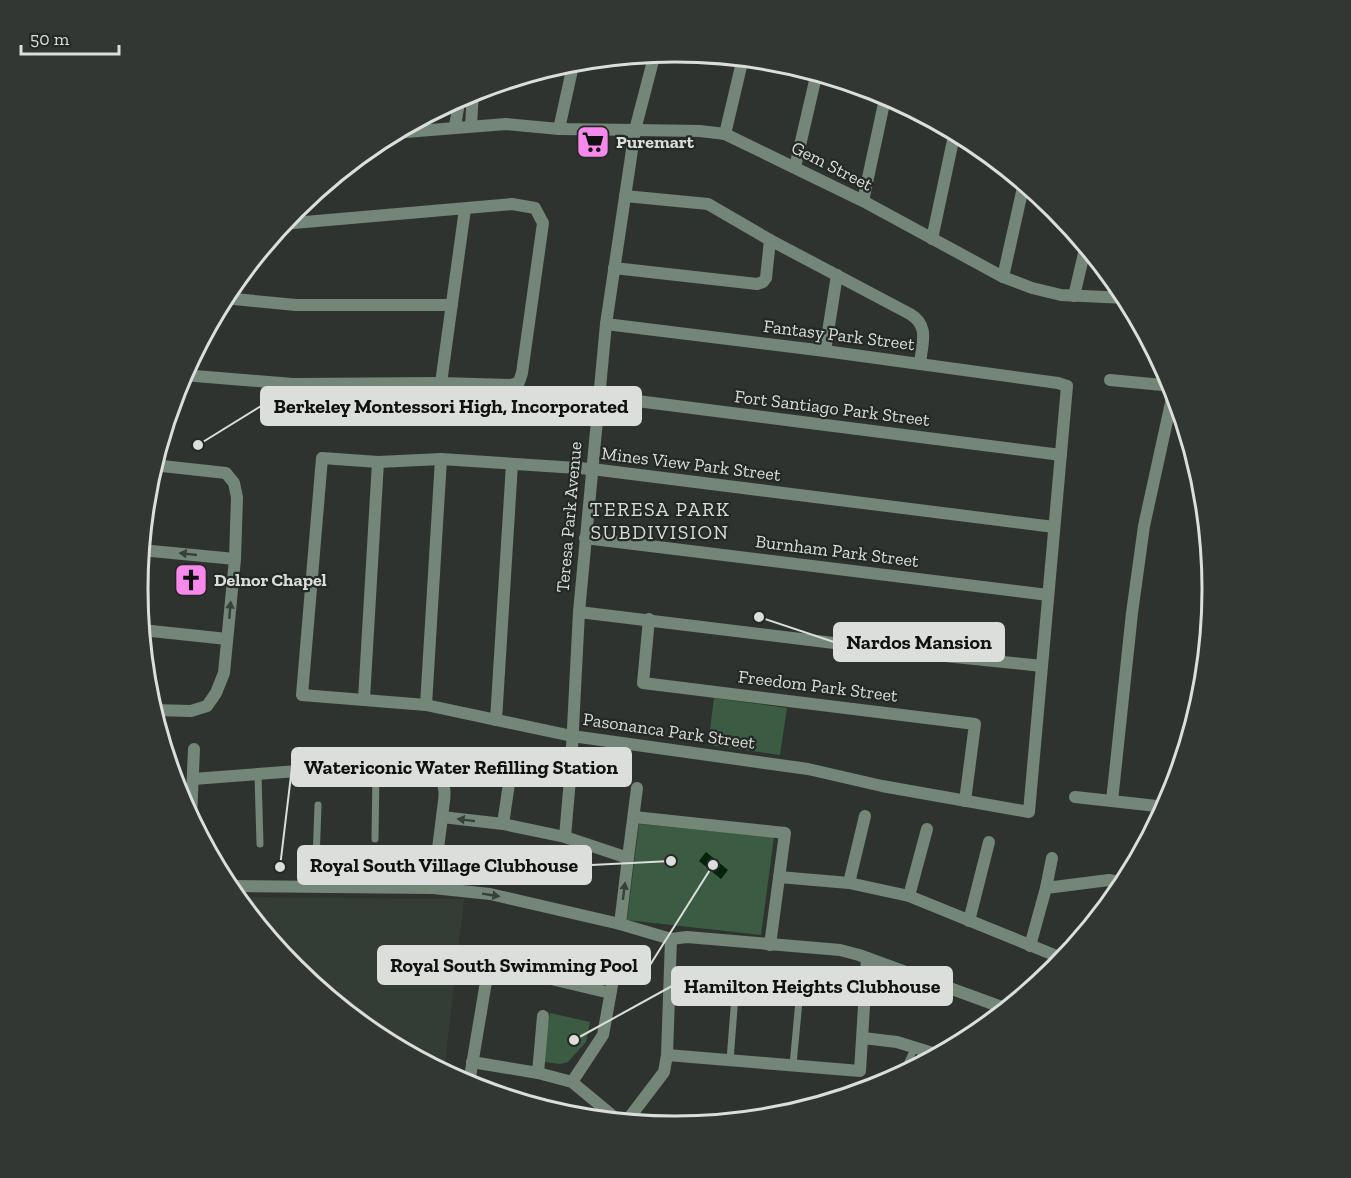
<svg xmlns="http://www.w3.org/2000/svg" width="1351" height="1178" viewBox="0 0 1351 1178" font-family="'Zilla Slab',serif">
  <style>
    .built { fill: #333d35 }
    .green { fill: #3b5b42 }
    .water { fill: #002309 }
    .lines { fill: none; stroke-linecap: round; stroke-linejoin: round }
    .service { stroke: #748677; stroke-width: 7 }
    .minor { stroke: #748677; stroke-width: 12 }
    .tertiary { stroke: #748677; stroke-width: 12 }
    .oneway { fill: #38403a }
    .labels { text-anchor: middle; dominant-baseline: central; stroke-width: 4.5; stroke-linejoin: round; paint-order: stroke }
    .poi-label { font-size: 18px; font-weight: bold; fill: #dbdedb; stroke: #242925; text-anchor: start }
    .street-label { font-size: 18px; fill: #dbdedb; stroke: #242925 }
    .neighbourhood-label { font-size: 20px; letter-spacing: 1.5px; fill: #dbdedb; stroke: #242925 }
    .rim { fill: none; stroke: #dbdedb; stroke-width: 3 }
    .leader { fill: none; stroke: #dbdedb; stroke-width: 2 }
    .callout-dot { fill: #dbdedb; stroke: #242925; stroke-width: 2 }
    .callout { fill: #dbdedb; stroke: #dbdedb; stroke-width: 2 }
    .callout-label { font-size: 20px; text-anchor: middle; font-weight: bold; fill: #111 }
  </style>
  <rect width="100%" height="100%" fill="#2e332f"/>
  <polygon class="built" points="236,897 464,899 444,1072 376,1036 295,969"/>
  <g class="green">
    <polygon points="714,698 787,708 780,755 708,745"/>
    <polygon points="639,824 774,837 761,935 627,920"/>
    <polygon points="550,1013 590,1022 586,1042 568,1062 560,1064 545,1062 543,1058"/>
  </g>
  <polygon class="water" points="706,852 728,870 721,879 699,861"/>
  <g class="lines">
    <g class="service">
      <polyline points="258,776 260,844"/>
      <polyline points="375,839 376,772"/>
      <polyline points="315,888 318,805"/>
      <polyline points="730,1060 736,983"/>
      <polyline points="793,1065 800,990"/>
      <polyline points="902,1075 915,1047"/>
    </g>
    <g class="minor">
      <polyline points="455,126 460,97"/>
      <polyline points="471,126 473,91"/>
      <polyline points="559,129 574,61"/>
      <polyline points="393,133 506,124 559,129 635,130"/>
      <polyline points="725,134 743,58"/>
      <polyline points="795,167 817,72"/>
      <path d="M625,196L708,204L770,240L910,314C930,326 922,343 920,364"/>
      <polyline points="863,201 886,94"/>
      <polyline points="932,239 955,131"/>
      <polyline points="614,268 757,284 763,282 766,278 770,240"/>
      <polyline points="1003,277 1024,183"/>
      <polyline points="1074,296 1086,245"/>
      <polyline points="224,298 296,305 452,305"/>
      <polyline points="606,324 825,351 1058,383 1067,386 1029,812 882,786 808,769 572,736 426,705 302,695 322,458 378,462 441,459 592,469 1054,527"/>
      <polyline points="825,351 837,275"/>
      <polyline points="183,375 293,384 441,383 511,385 519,382 522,373 543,223 535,208 512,204 282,224"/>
      <polyline points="1110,380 1173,386"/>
      <polyline points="441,383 465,209"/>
      <polyline points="598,396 1061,455"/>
      <polyline points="585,538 1048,595"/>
      <polyline points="141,550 235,559"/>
      <polyline points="579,612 916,653 1042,666"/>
      <polyline points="649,619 643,683 975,724 965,801"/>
      <polyline points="142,630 227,639"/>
      <polyline points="364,699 378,462"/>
      <polyline points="426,705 441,459"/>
      <polyline points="153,710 191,711 207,706 216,693 224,673 235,559 237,497 234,483 226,473 153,465"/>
      <polyline points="496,720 512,464"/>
      <path d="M193,779L324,769L438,777C449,786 443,804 442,817"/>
      <polyline points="1075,797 1166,807"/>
      <polyline points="1112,801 1132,613 1144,526 1174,389"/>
      <polyline points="634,817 785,833 770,945"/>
      <polyline points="191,818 194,749"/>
      <polyline points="503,824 511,770"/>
      <polyline points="628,858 637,788"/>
      <polyline points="779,877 849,883 909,896 1064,959"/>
      <polyline points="849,883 865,816"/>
      <polyline points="1046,888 1109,880 1125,883"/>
      <polyline points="909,896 927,829"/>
      <polyline points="969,921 989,842"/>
      <polyline points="620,924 671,939 687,937 840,950 859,955 1007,1009"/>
      <polyline points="1030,946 1046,888 1052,858"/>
      <polyline points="472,960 610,993"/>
      <polyline points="863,1038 897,1042 939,1055"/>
      <polyline points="667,1055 860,1071 867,958"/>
      <polyline points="472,1062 538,1073 572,1082 619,1121"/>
      <polyline points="538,1073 543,1016"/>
      <polyline points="572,1082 603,1035 615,969"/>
      <polyline points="469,1083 489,964"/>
      <polyline points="626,1122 664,1072 667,1055 671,939"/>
    </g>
    <g class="tertiary">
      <polyline points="635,130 700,131 725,134 863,201 1003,277 1032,288 1061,295 1127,298"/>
      <polyline points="565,837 571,767 579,612 606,324 635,130 655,53"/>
      <polyline points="227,886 433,888 490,894 620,924 628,858 565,837 503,824 442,817 433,888"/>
    </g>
  </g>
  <defs><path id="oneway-solid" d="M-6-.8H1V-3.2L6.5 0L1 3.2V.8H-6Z" transform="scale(1.5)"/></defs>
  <g class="oneway">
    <use href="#oneway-solid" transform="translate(188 554) rotate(-174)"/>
    <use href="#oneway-solid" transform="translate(230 610) rotate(-85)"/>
    <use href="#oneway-solid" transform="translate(466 820) rotate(-173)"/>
    <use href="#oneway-solid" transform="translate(624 891) rotate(-83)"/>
    <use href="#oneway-solid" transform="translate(491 895) rotate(9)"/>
  </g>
  <defs>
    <g id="supermarket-square" transform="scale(1.725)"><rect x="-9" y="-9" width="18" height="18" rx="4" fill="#f788ec" stroke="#242925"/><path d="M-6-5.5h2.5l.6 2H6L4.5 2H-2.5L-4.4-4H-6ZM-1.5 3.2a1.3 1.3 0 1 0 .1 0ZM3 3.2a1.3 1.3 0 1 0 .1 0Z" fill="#111"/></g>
    <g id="church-square" transform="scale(1.725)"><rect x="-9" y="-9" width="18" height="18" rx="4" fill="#f788ec" stroke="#242925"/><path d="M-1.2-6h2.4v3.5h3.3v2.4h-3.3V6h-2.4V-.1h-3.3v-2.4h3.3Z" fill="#111"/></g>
  </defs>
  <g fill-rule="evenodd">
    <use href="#supermarket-square" x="593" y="142"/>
    <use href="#church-square" x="191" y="580"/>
  </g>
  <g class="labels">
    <g class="poi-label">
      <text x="616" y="142">Puremart</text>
      <text x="214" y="580">Delnor Chapel</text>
    </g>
    <g class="street-label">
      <text transform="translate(832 166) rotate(27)">Gem Street</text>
      <text transform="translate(839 335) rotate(7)">Fantasy Park Street</text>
      <text transform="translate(832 408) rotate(7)">Fort Santiago Park Street</text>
      <text transform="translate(691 464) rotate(7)">Mines View Park Street</text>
      <text transform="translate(569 517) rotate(-85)">Teresa Park Avenue</text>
      <text transform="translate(837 551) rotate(7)">Burnham Park Street</text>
      <text transform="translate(818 686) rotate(7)">Freedom Park Street</text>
      <text transform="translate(669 731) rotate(8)">Pasonanca Park Street</text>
    </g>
    <g class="neighbourhood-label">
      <text x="660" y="509">TERESA PARK<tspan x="660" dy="23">SUBDIVISION</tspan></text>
    </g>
  </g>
  <path d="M0 0H1351V1178H0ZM148 589a527 527 0 1 1 1054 0a527 527 0 1 1-1054 0Z" fill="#333734" fill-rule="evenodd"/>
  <path class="rim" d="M148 589a527 527 0 1 1 1054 0a527 527 0 1 1-1054 0Z"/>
  <path class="leader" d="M198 445L261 406M759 617L834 642M280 867L292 767M671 861L591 865M713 865L650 965M574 1040L672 986"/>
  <g class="callout-dot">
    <circle cx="198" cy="445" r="6"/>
    <circle cx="759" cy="617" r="6"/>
    <circle cx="280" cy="867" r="6"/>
    <circle cx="671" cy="861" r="6"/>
    <circle cx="713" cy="865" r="6"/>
    <circle cx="574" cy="1040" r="6"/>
  </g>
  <g class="callout">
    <rect x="261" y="387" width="380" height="38" rx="6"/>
    <rect x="834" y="623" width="170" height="38" rx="6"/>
    <rect x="292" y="748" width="339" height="38" rx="6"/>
    <rect x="298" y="846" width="293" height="38" rx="6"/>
    <rect x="378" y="946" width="272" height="38" rx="6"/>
    <rect x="672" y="967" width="280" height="38" rx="6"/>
  </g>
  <g class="callout-label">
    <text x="451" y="413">Berkeley Montessori High, Incorporated</text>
    <text x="919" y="649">Nardos Mansion</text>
    <text x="461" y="774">Watericonic Water Refilling Station</text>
    <text x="444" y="872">Royal South Village Clubhouse</text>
    <text x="514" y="972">Royal South Swimming Pool</text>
    <text x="812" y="993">Hamilton Heights Clubhouse</text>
  </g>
  <path d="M21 45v9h98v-9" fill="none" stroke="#dbdedb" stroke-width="3"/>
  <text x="30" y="45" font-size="18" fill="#dbdedb" stroke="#242925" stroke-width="4.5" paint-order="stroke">50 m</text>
</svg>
